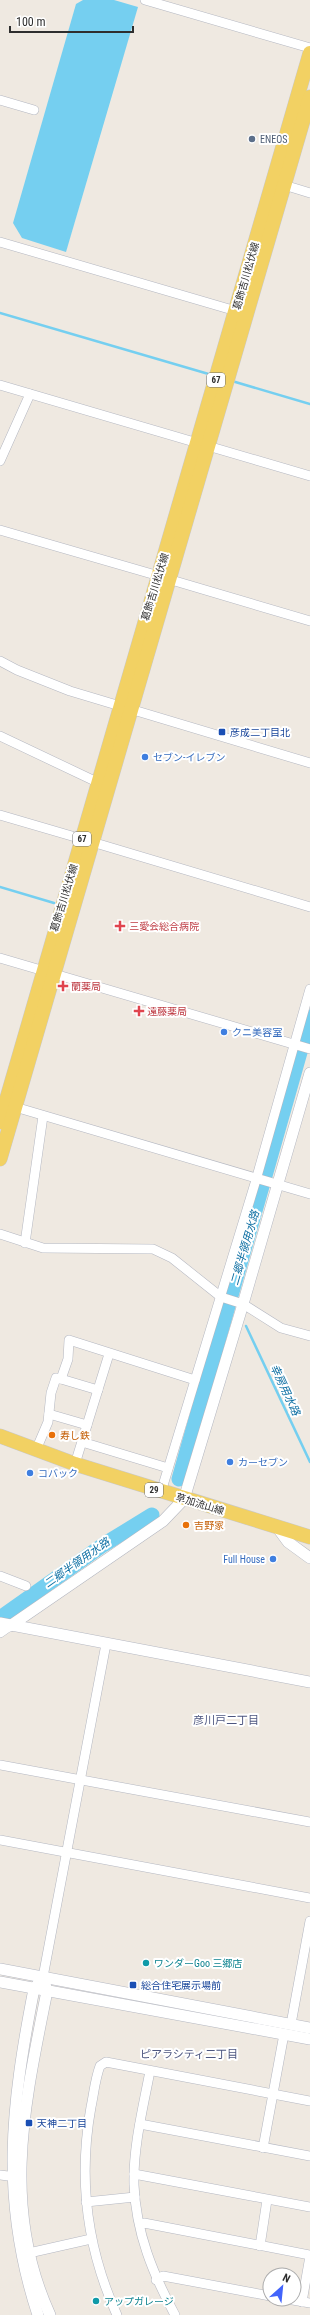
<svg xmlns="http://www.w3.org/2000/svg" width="310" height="2315" viewBox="0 0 310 2315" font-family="'Roboto Condensed','Noto Sans JP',sans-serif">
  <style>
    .water { fill: #75cff0 }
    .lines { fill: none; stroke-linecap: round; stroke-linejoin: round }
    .stream { stroke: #75cff0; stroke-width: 2.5 }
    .river { stroke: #75cff0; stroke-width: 15 }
    .minor-casing { stroke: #b4b7c1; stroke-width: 10 }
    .tertiary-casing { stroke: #b4b7c1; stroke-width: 12 }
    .primary-casing { stroke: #c9c9c9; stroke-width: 15 }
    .minor { stroke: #fff; stroke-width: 9 }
    .tertiary { stroke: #fff; stroke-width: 11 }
    .primary { stroke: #f2d163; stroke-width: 14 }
    .service-dot { fill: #5c6f8a; stroke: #fff; stroke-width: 1.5 }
    .transit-dot { fill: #1a4fb4; stroke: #fff; stroke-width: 1.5 }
    .shop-dot { fill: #3f7fe0; stroke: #fff; stroke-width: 1.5 }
    .health-dot { fill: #e0444e; stroke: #fff; stroke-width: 1.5 }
    .food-dot { fill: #e8710a; stroke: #fff; stroke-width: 1.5 }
    .culture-dot { fill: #0f9aa8; stroke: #fff; stroke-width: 1.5 }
    .labels { text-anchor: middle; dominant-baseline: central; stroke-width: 4; stroke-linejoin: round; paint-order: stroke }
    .shield { fill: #fff; stroke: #6d6d6d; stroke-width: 1 }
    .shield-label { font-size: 9px; font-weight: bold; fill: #2e2e2e }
    .service-label { font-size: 10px; fill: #4e5e75; stroke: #fff; text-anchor: start }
    .street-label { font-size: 10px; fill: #2e2e2e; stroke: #fff }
    .transit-label { font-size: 10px; fill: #164399; stroke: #fff; text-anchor: start }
    .shop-label { font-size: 10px; fill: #366cbe; stroke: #fff; text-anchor: start }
    .health-label { font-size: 10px; fill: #be3a42; stroke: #fff; text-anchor: start }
    .food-label { font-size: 10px; fill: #c56008; stroke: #fff; text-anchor: start }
    .culture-label { font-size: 10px; fill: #0d838f; stroke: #fff; text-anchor: start }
    .water-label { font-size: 11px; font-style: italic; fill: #0d6fa3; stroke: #fff }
    .neighbourhood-label { font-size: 11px; fill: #4d5680; stroke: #fff }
  </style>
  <rect width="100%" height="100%" fill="#efe9e1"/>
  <polygon class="water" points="83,0 114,0 138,7 66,252 22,238 13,223 76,4"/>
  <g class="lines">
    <g class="stream">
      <polyline points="0,313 212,375"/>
      <polyline points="232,381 310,404"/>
      <polyline points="0,887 54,903"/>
      <polyline points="246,1326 310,1462"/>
    </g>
    <g class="river">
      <polyline points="179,1479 310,1017"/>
      <polyline points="4,1615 103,1545 152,1515"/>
    </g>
    <g class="minor-casing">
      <g id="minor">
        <polyline points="145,0 310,48"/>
        <polyline points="0,100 34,110"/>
        <polyline points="284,185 310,193"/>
        <polyline points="0,242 236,311"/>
        <polyline points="0,385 310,476"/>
        <polyline points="0,461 30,394"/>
        <polyline points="0,530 159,576"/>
        <polyline points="168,579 310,621"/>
        <polyline points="0,661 17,670 70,691 310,763"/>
        <polyline points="0,736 99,783"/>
        <polyline points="0,815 82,839"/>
        <polyline points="92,842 310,907"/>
        <polyline points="0,958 310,1049"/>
        <polyline points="15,1107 310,1194"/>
        <polyline points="0,1234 43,1248 153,1249 172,1258 221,1297 243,1304 281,1328 310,1336"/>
        <polyline points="25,1243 43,1116"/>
        <polyline points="61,1379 98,1390"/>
        <polyline points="49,1414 87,1425"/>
        <polyline points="82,1442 168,1468"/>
        <polyline points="36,1450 48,1422 51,1393 56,1378 61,1379 68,1359 69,1340 195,1380"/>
        <polyline points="75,1464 109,1354"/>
        <polyline points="161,1492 256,1180 310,989"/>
        <polyline points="0,1576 26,1586"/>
        <polyline points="0,1633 10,1626"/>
        <polyline points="0,1765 310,1822"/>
        <polyline points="0,1840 310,1898"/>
        <polyline points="43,1977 106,1644"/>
        <polyline points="291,2024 310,1921"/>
        <path d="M150,2071C143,2108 133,2147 134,2185C136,2233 153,2274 175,2315"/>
        <polyline points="140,2124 310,2156"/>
        <polyline points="263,2148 284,2034"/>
        <polyline points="134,2174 310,2207"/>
        <polyline points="0,2175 8,2176"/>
        <polyline points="86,2202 135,2197"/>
        <polyline points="140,2225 144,2223 310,2255"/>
        <polyline points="260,2246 267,2200"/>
        <polyline points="29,2253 91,2239"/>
        <polyline points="156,2280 163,2276 270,2296"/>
        <polyline points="287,2299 310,2303"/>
        <polyline points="302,2302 310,2256"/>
        <path d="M117,2315C87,2249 78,2179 91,2107C94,2093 95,2079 100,2066L106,2062L310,2101"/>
      </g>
    </g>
    <g class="tertiary-casing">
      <g id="tertiary">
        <polyline points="277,1527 288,1542 310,1558"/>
        <polyline points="0,1623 310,1682"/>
        <polyline points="10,1626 163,1521 184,1499 243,1304 310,1073"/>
        <polyline points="0,1969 310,2028"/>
        <path d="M43,1977L47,1991C25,2102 0,2206 50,2315"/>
        <polyline points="0,1982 310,2039"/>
        <path d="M38,2315C0,2200 11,2106 34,1989L43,1977"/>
      </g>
    </g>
    <g class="primary-casing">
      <g id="primary">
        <polyline points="0,1122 310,53"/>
        <polyline points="0,1159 310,97"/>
        <polyline points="0,1436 75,1464 310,1537"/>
      </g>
    </g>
    <use href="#minor" class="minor"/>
    <use href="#tertiary" class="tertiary"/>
    <use href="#primary" class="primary"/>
  </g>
  <circle class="service-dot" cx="252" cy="139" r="4"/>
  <g class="transit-dot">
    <rect x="218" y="728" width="8" height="8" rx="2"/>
    <rect x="129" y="1981" width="8" height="8" rx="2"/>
    <rect x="25" y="2119" width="8" height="8" rx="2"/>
  </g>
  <g class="shop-dot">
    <circle cx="145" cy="757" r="4"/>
    <circle cx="224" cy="1032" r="4"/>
    <circle cx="230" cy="1462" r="4"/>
    <circle cx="30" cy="1473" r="4"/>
    <circle cx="273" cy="1559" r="4"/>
  </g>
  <g class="health-dot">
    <path d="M118 920h4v4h4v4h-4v4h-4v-4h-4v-4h4z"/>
    <path d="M61 980h4v4h4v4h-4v4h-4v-4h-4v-4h4z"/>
    <path d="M137 1005h4v4h4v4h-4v4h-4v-4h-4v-4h4z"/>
  </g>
  <g class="food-dot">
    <circle cx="52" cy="1435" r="4"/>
    <circle cx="186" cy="1525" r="4"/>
  </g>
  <g class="culture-dot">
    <circle cx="146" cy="1963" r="4"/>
    <circle cx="96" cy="2301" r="4"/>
  </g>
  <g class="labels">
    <g class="shield">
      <rect x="207" y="373" width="18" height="14" rx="3"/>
      <rect x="73" y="832" width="18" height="14" rx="3"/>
      <rect x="145" y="1483" width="18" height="14" rx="3"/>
    </g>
    <g class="shield-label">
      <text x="216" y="380">67</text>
      <text x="82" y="839">67</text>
      <text x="154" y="1490">29</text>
    </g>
    <g class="service-label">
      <text x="260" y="139">ENEOS</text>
    </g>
    <g class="street-label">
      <text transform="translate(246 276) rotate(-74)">葛飾吉川松伏線</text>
      <text transform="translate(155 587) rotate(-73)">葛飾吉川松伏線</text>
      <text transform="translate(64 898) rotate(-73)">葛飾吉川松伏線</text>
      <text transform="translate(200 1504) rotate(17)">草加流山線</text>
    </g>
    <g class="transit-label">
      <text x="230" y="732">彦成二丁目北</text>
      <text x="141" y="1985">総合住宅展示場前</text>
      <text x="37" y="2123">天神二丁目</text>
    </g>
    <g class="shop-label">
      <text x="153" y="757">セブン-イレブン</text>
      <text x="232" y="1032">クニ美容室</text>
      <text x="238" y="1462">カーセブン</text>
      <text x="38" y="1473">コバック</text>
      <text x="265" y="1559" text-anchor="end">Full House</text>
    </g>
    <g class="health-label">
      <text x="129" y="926">三愛会総合病院</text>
      <text x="71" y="986">蘭薬局</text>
      <text x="147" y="1011">遠藤薬局</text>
    </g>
    <g class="food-label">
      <text x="60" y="1435">寿し鉄</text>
      <text x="194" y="1525">吉野家</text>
    </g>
    <g class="culture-label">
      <text x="154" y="1963">ワンダーGoo 三郷店</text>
      <text x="104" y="2301">アップガレージ</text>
    </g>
    <g class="water-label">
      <text transform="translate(245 1248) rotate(-74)">二郷半領用水路</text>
      <text transform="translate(285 1390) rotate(65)">幸房用水路</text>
      <text transform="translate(77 1563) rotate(-35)">二郷半領用水路</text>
    </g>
    <g class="neighbourhood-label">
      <text x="226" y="1720">彦川戸二丁目</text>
      <text x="189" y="2054">ピアラシティ二丁目</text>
    </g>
  </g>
  <g transform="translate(282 2287) rotate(27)"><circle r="19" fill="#ffffff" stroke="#ababab"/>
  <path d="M0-3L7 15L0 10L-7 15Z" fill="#4264fb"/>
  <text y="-6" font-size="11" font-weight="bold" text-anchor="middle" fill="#2e2e2e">N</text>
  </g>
  <path d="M10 26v6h123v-6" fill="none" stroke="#2e2e2e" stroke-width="2"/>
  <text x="16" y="26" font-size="12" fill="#2e2e2e" stroke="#ffffff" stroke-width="3" paint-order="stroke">100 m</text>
</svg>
